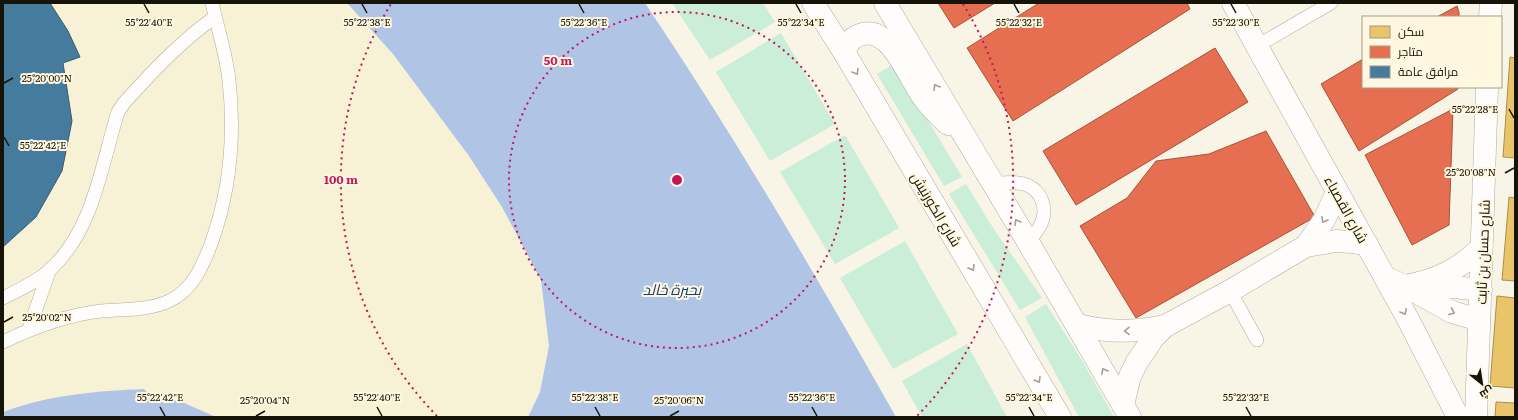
<svg xmlns="http://www.w3.org/2000/svg" width="1518" height="420" viewBox="0 0 1518 420" font-family="Literata,Cairo,serif">
  <style>
    .green { fill: #caeed7 }
    .sand { fill: #f7f1d6 }
    .water { fill: #b0c5e6 }
    .homes { fill: #e9c46a; stroke: #aa8f4d }
    .shops { fill: #e76f51; stroke: #a8533b }
    .public { fill: #457b9d; stroke: #375c71 }
    .lines { fill: none; stroke-linecap: round; stroke-linejoin: round }
    .service-casing { stroke: #b0aca1; stroke-width: 14 }
    .minor-casing { stroke: #b0aca1; stroke-width: 23 }
    .secondary-casing { stroke: #b0aca1; stroke-width: 23 }
    .service { stroke: #fefdfb; stroke-width: 13 }
    .minor { stroke: #fefdfb; stroke-width: 22 }
    .secondary { stroke: #fefdfb; stroke-width: 22 }
    .oneway { stroke: #a19f9a }
    .ticks { fill: none; stroke: #161309; stroke-width: 1.5 }
    .ring { fill: none; stroke: #c2185b; stroke-width: 2; stroke-dasharray: 2 4 }
    .labels { text-anchor: middle; dominant-baseline: central; stroke-width: 4; stroke-linejoin: round; paint-order: stroke }
    .street-label { font-size: 14px; fill: #161309; stroke: #fff7df }
    .water-label { font-size: 15px; font-style: italic; fill: #163b79; stroke: #fff7df }
    .ticks-label { font-size: 10px; text-anchor: middle; fill: #161309; stroke: #fff7df; stroke-width: 4; stroke-linejoin: round; paint-order: stroke }
    .centre { fill: #c2185b; stroke: #fff7df; stroke-width: 2 }
    .ring-label { font-size: 12px; text-anchor: middle; font-weight: bold; fill: #c2185b; stroke: #fff7df; stroke-width: 4; stroke-linejoin: round; paint-order: stroke }
  </style>
  <rect width="100%" height="100%" fill="#f8f4e6"/>
  <g class="green">
    <polygon points="672,3 763,3 775,22 710,60"/>
    <polygon points="781,33 835,124 770,161 716,72"/>
    <polygon points="894,64 962,177 944,186 877,74"/>
    <polygon points="845,135 899,228 835,264 780,172"/>
    <polygon points="966,184 995,231 1042,298 1020,310 949,194"/>
    <polygon points="905,241 958,334 893,369 840,278"/>
    <polygon points="1046,304 1083,362 1114,417 1079,417 1025,317"/>
    <polygon points="967,344 1007,417 922,417 902,381"/>
  </g>
  <path class="sand" d="M3,3H347L393,54L469,156L502,207L541,280L549,346L540,392L528,417H216L182,402L148,393L144,389C96,391 48,395 3,412Z"/>
  <g class="water">
    <path d="M347,3H645C735,137 817,277 896,417H528L540,392L549,346L541,280L502,207L469,156L393,54Z"/>
    <path d="M144,389L148,393L182,402L216,417H3V412C48,395 96,391 144,389Z"/>
  </g>
  <g class="homes">
    <polygon points="1510,57 1515,58 1515,158 1503,157"/>
    <polygon points="1509,197 1515,198 1515,281 1502,280"/>
    <polygon points="1497,296 1515,298 1515,388 1490,386"/>
    <polygon points="1496,402 1515,403 1515,417 1495,417"/>
  </g>
  <g class="shops">
    <polygon points="938,3 995,3 954,28"/>
    <polygon points="1039,3 1187,3 1190,9 1013,121 967,48"/>
    <polygon points="1457,6 1459,12 1459,17 1437,17"/>
    <polygon points="1215,48 1248,102 1076,205 1043,151"/>
    <polygon points="1363,59 1363,87 1458,87 1458,89 1359,151 1321,84"/>
    <polygon points="1453,109 1449,225 1412,245 1365,155"/>
    <polygon points="1266,131 1315,217 1136,318 1080,226 1127,198 1156,161 1209,154"/>
  </g>
  <polygon class="public" points="3,3 50,3 68,31 80,57 63,63 72,121 62,171 36,217 3,247"/>
  <g class="lines">
    <g class="service-casing">
      <g id="service">
        <polyline points="1257,46 1331,3"/>
        <path d="M993,184C1004,183 1017,181 1027,185C1042,191 1048,210 1041,224C1038,231 1033,236 1028,242"/>
        <polyline points="1230,291 1257,340"/>
        <path d="M3,298C19,290 36,282 50,270C94,229 101,166 118,112L124,103C152,72 181,41 215,17"/>
        <polyline points="29,329 50,269"/>
        <path d="M3,342C34,327 66,315 101,311C123,309 148,311 169,301C193,290 202,267 211,244C230,192 235,135 229,80C226,54 218,29 212,3"/>
      </g>
    </g>
    <g class="minor-casing">
      <g id="minor">
        <polyline points="1233,3 1409,321 1458,417"/>
        <polyline points="1490,17 1491,3"/>
        <polyline points="1306,246 1324,220 1337,192"/>
        <polyline points="1386,278 1405,286 1452,312 1479,320"/>
        <path d="M1405,286C1437,280 1458,270 1481,248"/>
        <polyline points="1425,286 1454,287 1481,290"/>
        <path d="M1078,325C1109,333 1134,332 1165,326"/>
        <polyline points="1123,405 1130,376 1137,362 1154,337 1165,326 1230,291 1306,246 1336,241 1352,242 1367,244"/>
        <polyline points="1476,417 1487,87"/>
      </g>
    </g>
    <g class="secondary-casing">
      <g id="secondary">
        <polyline points="813,3 844,52 1060,417"/>
        <polyline points="885,3 1028,242 1130,417"/>
        <path d="M844,52C848,42 853,36 863,34C891,27 909,78 923,97C930,107 939,116 948,124"/>
      </g>
    </g>
    <use href="#service" class="service"/>
    <use href="#minor" class="minor"/>
    <use href="#secondary" class="secondary"/>
  </g>
  <defs><path id="oneway-chevron" d="M-2-3.5L2.5 0L-2 3.5" fill="none" stroke-width="1.6" stroke-linecap="round" stroke-linejoin="round"/></defs>
  <g class="oneway">
    <use href="#oneway-chevron" transform="translate(856 72) rotate(59)"/>
    <use href="#oneway-chevron" transform="translate(936 87) rotate(-121)"/>
    <use href="#oneway-chevron" transform="translate(1324 220) rotate(120)"/>
    <use href="#oneway-chevron" transform="translate(1017 222) rotate(-121)"/>
    <use href="#oneway-chevron" transform="translate(972 268) rotate(59)"/>
    <use href="#oneway-chevron" transform="translate(1404 312) rotate(61)"/>
    <use href="#oneway-chevron" transform="translate(1452 312) rotate(22)"/>
    <use href="#oneway-chevron" transform="translate(1127 331) rotate(179)"/>
    <use href="#oneway-chevron" transform="translate(1104 371) rotate(-120)"/>
    <use href="#oneway-chevron" transform="translate(1038 380) rotate(59)"/>
  </g>
  <path class="ticks" d="M144,4L149,13M362,4L367,13M579,4L584,13M796,4L801,13M1014,4L1019,13M1231,4L1236,13M4,83L13,78M1509,109L1514,118M4,137L9,146M1505,173L1514,168M4,322L13,317M160,407L165,416M377,407L382,416M595,407L600,416M812,407L817,416M1029,407L1034,416M1246,407L1251,416M256,416L265,411M670,416L679,411"/>
  <g class="ring">
    <circle cx="677" cy="180" r="168"/>
    <path d="M437 416A336 336 0 0 1 391 4M963 4A336 336 0 0 1 917 416"/>
  </g>
  <g class="labels">
    <g class="street-label">
      <text transform="translate(937 209) rotate(59)">شارع الكورنيش</text>
      <text transform="translate(1347 209) rotate(61)">شارع القصباء</text>
      <text transform="translate(1482 252) rotate(-88)">شارع حسان بن ثابت</text>
    </g>
    <g class="water-label">
      <text x="672" y="288">بحيرة خالد</text>
    </g>
  </g>
  <g class="ticks-label">
    <text x="149" y="26">55°22'40"E</text>
    <text x="367" y="26">55°22'38"E</text>
    <text x="584" y="26">55°22'36"E</text>
    <text x="801" y="26">55°22'34"E</text>
    <text x="1019" y="26">55°22'32"E</text>
    <text x="1236" y="26">55°22'30"E</text>
    <text x="47" y="82">25°20'00"N</text>
    <text x="1475" y="113">55°22'28"E</text>
    <text x="43" y="149">55°22'42"E</text>
    <text x="1471" y="176">25°20'08"N</text>
    <text x="47" y="321">25°20'02"N</text>
    <text x="160" y="401">55°22'42"E</text>
    <text x="377" y="401">55°22'40"E</text>
    <text x="595" y="401">55°22'38"E</text>
    <text x="812" y="401">55°22'36"E</text>
    <text x="1029" y="401">55°22'34"E</text>
    <text x="1246" y="401">55°22'32"E</text>
    <text x="265" y="404">25°20'04"N</text>
    <text x="679" y="404">25°20'06"N</text>
  </g>
  <circle cx="677" cy="180" r="6" class="centre"/>
  <g class="ring-label">
    <text x="558" y="65">50 m</text>
    <text x="341" y="184">100 m</text>
  </g>
  <rect width="1518" height="420" fill="none" stroke="#161309" stroke-width="8"/>
  <rect x="1362" y="16" width="140" height="72" fill="#fff7df" stroke="#a29c89"/>
  <rect x="1370" y="26" width="20" height="12" fill="#e9c46a" stroke="#a29c89"/>
  <text x="1398" y="36" font-size="12" fill="#161309">سكن</text>
  <rect x="1370" y="46" width="20" height="12" fill="#e76f51" stroke="#a29c89"/>
  <text x="1398" y="56" font-size="12" fill="#161309">متاجر</text>
  <rect x="1370" y="66" width="20" height="12" fill="#457b9d" stroke="#a29c89"/>
  <text x="1398" y="76" font-size="12" fill="#161309">مرافق عامة</text>
  <g transform="translate(1482 384) rotate(150)" stroke="#fff7df" stroke-width="3" paint-order="stroke">
  <path d="M0-3L7 15L0 10L-7 15Z" fill="#161309"/>
  <text y="-6" font-size="11" font-weight="bold" text-anchor="middle" fill="#161309">ش</text>
  </g>
</svg>
